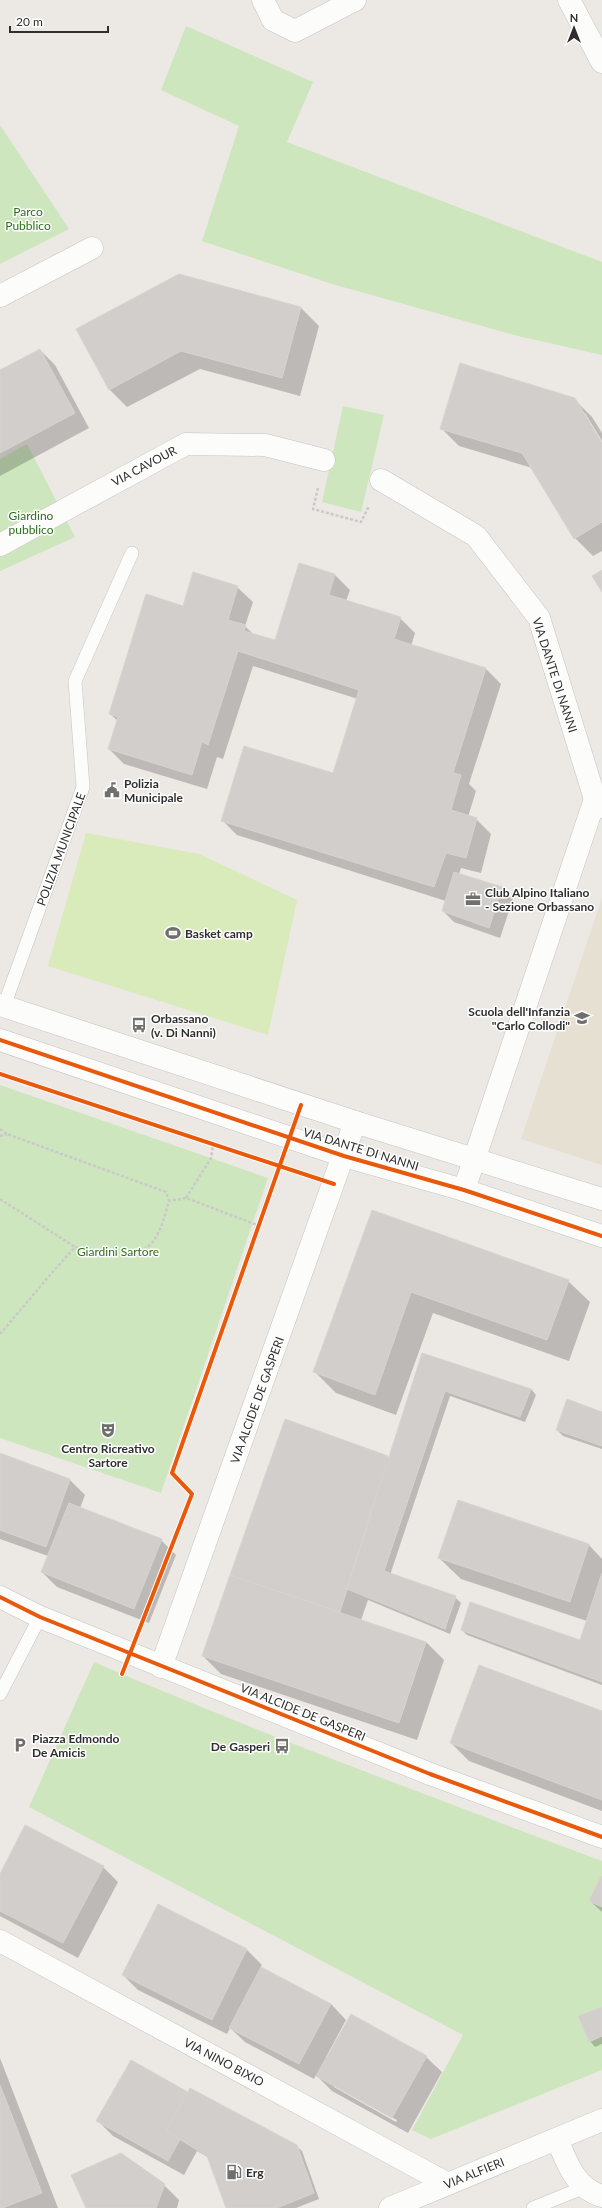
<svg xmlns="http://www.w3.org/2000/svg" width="602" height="2208" viewBox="0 0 602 2208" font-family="Lato,sans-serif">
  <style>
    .education { fill: #e6e0d3 }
    .green { fill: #cee6be }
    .pitch { fill: #d9eabb }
    .shadow { fill: #0003; fill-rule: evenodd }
    .building { fill: #d1cecb; stroke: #d7d4d0 }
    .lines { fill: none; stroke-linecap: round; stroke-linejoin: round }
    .lane-casing { stroke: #c5c4c5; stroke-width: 14 }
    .street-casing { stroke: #c5c4c5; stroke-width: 23 }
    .secondary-casing { stroke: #c5c4c5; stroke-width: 23 }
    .path { stroke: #c9c9c8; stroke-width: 2.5; stroke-dasharray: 3 2; stroke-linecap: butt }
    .lane { stroke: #fcfcfb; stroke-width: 13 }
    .street { stroke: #fcfcfb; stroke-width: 22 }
    .secondary { stroke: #fcfcfb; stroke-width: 22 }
    .cycleway-casing { stroke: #fff; stroke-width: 6 }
    .cycleway { stroke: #e8590c; stroke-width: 4 }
    .labels { text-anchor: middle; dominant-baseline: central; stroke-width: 3; stroke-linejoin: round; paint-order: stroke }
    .park-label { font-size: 12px; fill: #2c6e1b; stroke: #fff }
    .street-label { font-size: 12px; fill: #2e2e2e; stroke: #fff }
    .poi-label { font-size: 12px; font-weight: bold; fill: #2e2e2e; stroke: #fff; text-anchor: start }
  </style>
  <rect width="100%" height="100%" fill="#ece8e4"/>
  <polygon class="education" points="602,898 602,1165 521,1139"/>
  <g class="green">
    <polygon points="186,26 313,82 287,142 602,262 602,355 518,336 332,284 202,241 239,126 161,90"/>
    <polygon points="0,125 69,229 0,264"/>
    <polygon points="343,406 384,415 361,512 322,502"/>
    <polygon points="27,444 75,537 0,571 0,459"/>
    <polygon points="0,1085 268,1178 161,1493 0,1438"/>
    <path d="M94,1662C261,1734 432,1797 602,1861V2070L431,2139L412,2130L463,2035L29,1807Z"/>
  </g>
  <polygon class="pitch" points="86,833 199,854 297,900 268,1035 48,966"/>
  <g class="shadow">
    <polygon points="301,308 319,326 300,396 200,369 127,407 109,389 78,330"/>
    <polygon points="40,350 55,365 89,428 0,476 0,371"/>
    <polygon points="574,399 592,417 602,433 602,441 585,413 582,413 602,445 602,551 593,556 575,538 532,468 459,446 441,428"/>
    <polygon points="335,575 350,590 346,601 400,618 415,633 411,646 486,669 501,684 469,784 476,791 468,817 476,819 491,834 481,873 461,868 459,874 502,888 513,899 500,938 454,922 443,911 446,901 237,835 222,820 334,774 358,699 253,666 223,759 217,757 207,789 124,764 109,749 118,721 110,714 184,607 237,587 253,602 245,626 254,635 275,642"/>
    <polygon points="373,1211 568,1281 590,1302 569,1361 433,1313 396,1415 336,1393 315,1372"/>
    <polygon points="423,1354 531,1389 536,1395 525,1422 450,1396 390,1575 455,1597 461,1603 450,1634 368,1600 361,1620 426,1642 444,1660 417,1740 221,1674 203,1656 286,1420 390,1459"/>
    <polygon points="602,1413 602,1449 563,1436 557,1430"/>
    <polygon points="0,1454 70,1480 85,1495 80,1508 161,1540 176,1555 149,1623 57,1587 42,1572 48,1556 0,1539"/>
    <polygon points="458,1502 589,1545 602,1559 602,1685 467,1635 462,1630 580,1642 587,1621 461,1579 439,1558"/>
    <polygon points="602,1712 602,1811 469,1761 451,1743"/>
    <polygon points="103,1867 118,1882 78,1958 0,1916 0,1876"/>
    <polygon points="602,1878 602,1912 590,1901"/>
    <path d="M158,1906L247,1950L262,1965L260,1968L331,2004L346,2020L326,2057H426L442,2072L408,2133L332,2091L316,2075L314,2079L245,2042L230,2028L227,2034L138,1990L123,1975ZM334,2085L397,2120L396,2122L334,2087Z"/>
    <polygon points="602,2008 602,2044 595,2047 590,2041"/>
    <polygon points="0,2058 58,2208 0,2208"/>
    <polygon points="192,2096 296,2146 302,2151 319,2199 296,2208 227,2208 209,2158 197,2151 184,2175 113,2136 98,2121"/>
    <polygon points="164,2185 179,2200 177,2208 87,2208"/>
  </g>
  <g class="building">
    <polygon points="179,274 301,307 282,378 181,351 109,390 76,329"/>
    <polygon points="40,349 75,413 0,453 0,370"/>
    <polygon points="460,363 575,398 602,443 602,522 574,539 522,453 440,429"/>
    <polygon points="299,563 335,574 329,595 401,617 394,639 486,668 453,773 461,775 451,810 477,818 466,858 446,853 434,887 221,821 244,746 333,773 359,690 238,651 208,745 202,742 192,775 108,749 118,717 109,714 146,594 183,606 193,572 238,586 228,620 246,625 244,631 275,640"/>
    <polygon points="602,570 602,592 592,576"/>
    <polygon points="454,872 502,887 489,928 442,911"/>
    <polygon points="372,1210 569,1280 547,1340 411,1292 375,1395 313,1372"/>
    <polygon points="422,1353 531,1389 520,1417 445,1391 384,1571 456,1596 445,1629 347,1589"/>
    <polygon points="567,1399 602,1412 602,1446 556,1430"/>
    <polygon points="285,1419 388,1456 340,1612 230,1575"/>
    <polygon points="0,1453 70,1479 46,1547 0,1530"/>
    <polygon points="458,1500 589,1544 570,1602 438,1558"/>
    <polygon points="69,1503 162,1539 134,1609 41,1572"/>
    <polygon points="602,1573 602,1682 461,1630 470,1602 580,1640"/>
    <polygon points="230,1575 426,1642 399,1723 202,1656"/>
    <polygon points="479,1665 602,1711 602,1800 450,1743"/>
    <polygon points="25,1825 104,1866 63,1943 0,1911 0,1874"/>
    <polygon points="601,1876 602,1877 602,1907 589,1901"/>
    <polygon points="158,1904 247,1949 212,2020 122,1975"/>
    <polygon points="261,1967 331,2004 299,2064 229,2028"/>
    <polygon points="602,2007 602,2036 589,2042 578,2016"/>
    <polygon points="351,2014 427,2056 392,2118 316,2076"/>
    <polygon points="131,2060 202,2100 168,2161 96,2121"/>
    <polygon points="0,2085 42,2193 2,2208 0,2208"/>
    <polygon points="190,2088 297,2145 314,2193 277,2208 226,2208 207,2156 166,2131"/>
    <polygon points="121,2153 165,2184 156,2208 86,2208 71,2175"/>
  </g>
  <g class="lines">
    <g class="lane-casing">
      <g id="lane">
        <polyline points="4,1006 83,787 75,681 132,553"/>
        <polyline points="0,1694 40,1617"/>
        <polyline points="533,2208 585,2187"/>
      </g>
    </g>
    <g class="street-casing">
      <g id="street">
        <polyline points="263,0 273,20 295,31 355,0"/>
        <polyline points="569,0 602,62"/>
        <polyline points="0,296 92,248"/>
        <polyline points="381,480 476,536 539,618 595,799 602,807"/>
        <polyline points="0,545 186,444 265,445 324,460"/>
        <polyline points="464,1190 595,799"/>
        <polyline points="0,1597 40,1617 430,1774 602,1837"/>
        <polyline points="161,1667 355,1122"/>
        <polyline points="0,1941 448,2184"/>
        <path d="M557,2139C567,2163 575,2188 602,2196"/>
      </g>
    </g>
    <g class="secondary-casing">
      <g id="secondary">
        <polyline points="0,1005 355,1122 602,1199"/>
        <polyline points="0,1040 344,1156 464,1190 602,1236"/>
        <polyline points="390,2208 602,2120"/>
      </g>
    </g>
    <g class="path">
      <polyline points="318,488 313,509 361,522 369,506"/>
      <polyline points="0,1076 2,1074"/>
      <polyline points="0,1129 7,1134 166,1192 169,1201"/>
      <polyline points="0,1136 7,1134"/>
      <polyline points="186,1198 211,1158 213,1145"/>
      <polyline points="0,1199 75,1247"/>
      <path d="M0,1334L50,1275L75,1247C96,1254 133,1261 151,1244C161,1233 165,1214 169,1201L186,1198L260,1226"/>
    </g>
    <use href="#lane" class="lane"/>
    <use href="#street" class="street"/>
    <use href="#secondary" class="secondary"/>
    <g class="cycleway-casing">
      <g id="cycleway">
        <polyline points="0,1040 344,1156 464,1190 602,1236"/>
        <polyline points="0,1074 334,1184"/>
        <polyline points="0,1597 40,1617 430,1774 602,1837"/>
        <polyline points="122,1674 192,1494 172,1473 301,1105"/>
      </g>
    </g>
    <use href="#cycleway" class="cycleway"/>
  </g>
  <defs>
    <g id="civic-bare" transform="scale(1.2)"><path d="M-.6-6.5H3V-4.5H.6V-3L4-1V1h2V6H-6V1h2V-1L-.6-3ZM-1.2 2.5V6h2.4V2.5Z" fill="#706f6e" stroke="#fff" stroke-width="2.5" paint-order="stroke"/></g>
    <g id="office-bare" transform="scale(1.2)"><path d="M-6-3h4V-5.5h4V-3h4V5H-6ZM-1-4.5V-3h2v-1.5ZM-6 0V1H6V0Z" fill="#706f6e" stroke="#fff" stroke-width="2.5" paint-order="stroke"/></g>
    <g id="stadium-bare" transform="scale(1.2)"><path d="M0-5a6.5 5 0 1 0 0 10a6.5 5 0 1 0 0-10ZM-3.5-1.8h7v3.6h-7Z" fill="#706f6e" stroke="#fff" stroke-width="2.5" paint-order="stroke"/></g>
    <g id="school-bare" transform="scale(1.2)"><path d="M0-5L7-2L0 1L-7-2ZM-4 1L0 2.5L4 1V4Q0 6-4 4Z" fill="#706f6e" stroke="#fff" stroke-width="2.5" paint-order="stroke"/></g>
    <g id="bus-bare" transform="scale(1.2)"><path d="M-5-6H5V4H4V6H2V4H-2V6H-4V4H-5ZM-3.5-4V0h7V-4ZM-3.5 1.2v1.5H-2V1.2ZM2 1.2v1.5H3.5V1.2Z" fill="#706f6e" stroke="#fff" stroke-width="2.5" paint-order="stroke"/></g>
    <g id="theatre-bare" transform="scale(1.2)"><path d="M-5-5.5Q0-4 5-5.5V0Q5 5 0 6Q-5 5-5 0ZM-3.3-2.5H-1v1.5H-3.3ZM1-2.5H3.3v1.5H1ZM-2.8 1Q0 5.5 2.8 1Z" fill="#706f6e" stroke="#fff" stroke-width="2.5" paint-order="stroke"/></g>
    <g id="parking-bare" transform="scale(1.2)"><path d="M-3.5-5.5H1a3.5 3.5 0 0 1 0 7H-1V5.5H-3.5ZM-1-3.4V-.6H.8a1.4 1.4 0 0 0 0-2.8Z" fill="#706f6e" stroke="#fff" stroke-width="2.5" paint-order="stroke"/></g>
    <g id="fuel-bare" transform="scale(1.2)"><path d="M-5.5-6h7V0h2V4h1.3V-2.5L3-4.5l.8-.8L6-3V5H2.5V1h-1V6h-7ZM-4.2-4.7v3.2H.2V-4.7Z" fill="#706f6e" stroke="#fff" stroke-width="2.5" paint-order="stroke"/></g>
  </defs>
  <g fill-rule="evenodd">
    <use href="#civic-bare" x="112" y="790"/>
    <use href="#office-bare" x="473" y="899"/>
    <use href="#stadium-bare" x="173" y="933"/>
    <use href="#school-bare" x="582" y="1018"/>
    <use href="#bus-bare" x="139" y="1025"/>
    <use href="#theatre-bare" x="108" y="1430"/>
    <use href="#parking-bare" x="20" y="1745"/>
    <use href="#bus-bare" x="282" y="1746"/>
    <use href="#fuel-bare" x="234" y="2172"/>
  </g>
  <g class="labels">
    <g class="park-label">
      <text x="28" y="211">Parco<tspan x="28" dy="14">Pubblico</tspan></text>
      <text x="31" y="515">Giardino<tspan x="31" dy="14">pubblico</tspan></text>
      <text x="118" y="1251">Giardini Sartore</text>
    </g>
    <g class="street-label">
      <text transform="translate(144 466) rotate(-28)">VIA CAVOUR</text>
      <text transform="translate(555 675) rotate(72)">VIA DANTE DI NANNI</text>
      <text transform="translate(61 849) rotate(-70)">POLIZIA MUNICIPALE</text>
      <text transform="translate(361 1149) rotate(17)">VIA DANTE DI NANNI</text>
      <text transform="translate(257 1400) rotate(-70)">VIA ALCIDE DE GASPERI</text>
      <text transform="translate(303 1712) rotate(22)">VIA ALCIDE DE GASPERI</text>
      <text transform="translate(224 2062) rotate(28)">VIA NINO BIXIO</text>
      <text transform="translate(474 2173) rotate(-22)">VIA ALFIERI</text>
    </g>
    <g class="poi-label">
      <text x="124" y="783">Polizia<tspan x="124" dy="14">Municipale</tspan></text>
      <text x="485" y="892">Club Alpino Italiano<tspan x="485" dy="14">- Sezione Orbassano</tspan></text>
      <text x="185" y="933">Basket camp</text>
      <text x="570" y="1011" text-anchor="end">Scuola dell'Infanzia<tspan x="570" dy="14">"Carlo Collodi"</tspan></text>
      <text x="151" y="1018">Orbassano<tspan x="151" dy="14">(v. Di Nanni)</tspan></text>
      <text x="108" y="1448" text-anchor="middle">Centro Ricreativo<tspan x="108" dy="14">Sartore</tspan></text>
      <text x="32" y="1738">Piazza Edmondo<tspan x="32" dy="14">De Amicis</tspan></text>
      <text x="270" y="1746" text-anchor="end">De Gasperi</text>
      <text x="246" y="2172">Erg</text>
    </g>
  </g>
  <g transform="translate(574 28)" stroke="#ffffff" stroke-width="3" paint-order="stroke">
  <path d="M0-3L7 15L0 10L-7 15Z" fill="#2e2e2e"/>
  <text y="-6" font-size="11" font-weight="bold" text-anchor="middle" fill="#2e2e2e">N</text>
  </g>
  <path d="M10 26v6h98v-6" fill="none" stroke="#2e2e2e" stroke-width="2"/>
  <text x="16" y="26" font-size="12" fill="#2e2e2e" stroke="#ffffff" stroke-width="3" paint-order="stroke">20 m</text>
</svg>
